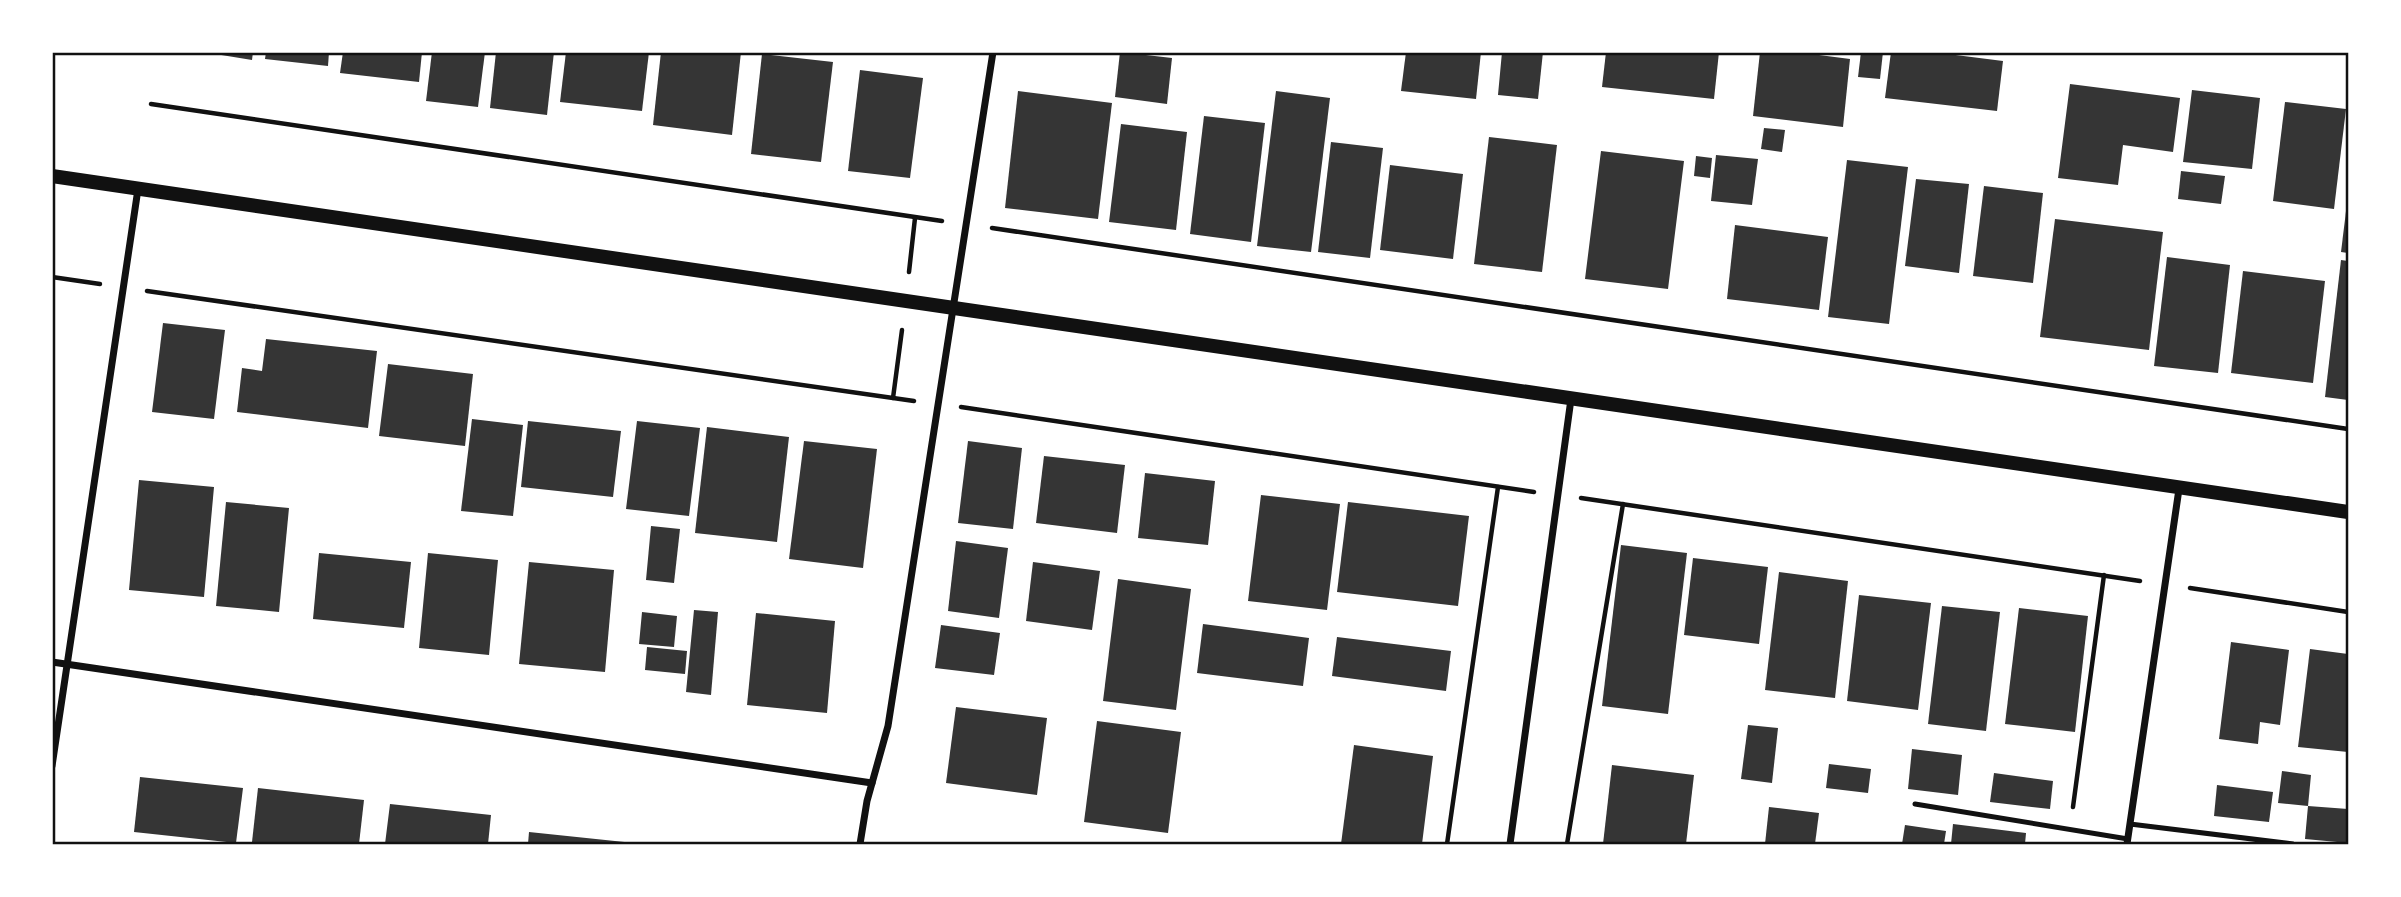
<svg xmlns="http://www.w3.org/2000/svg" width="2401" height="897" viewBox="0 0 2401 897" font-family="Overpass,sans-serif">
  <style>
    .building { fill: #353535 }
    .lines { fill: none; stroke-linecap: round; stroke-linejoin: round }
    .path { stroke: #111; stroke-width: 4.5 }
    .service { stroke: #111; stroke-width: 5 }
    .minor { stroke: #111; stroke-width: 7 }
    .secondary { stroke: #111; stroke-width: 14 }
    .neatline { fill: none; stroke: #111; stroke-width: 2.5 }
  </style>
  <rect width="100%" height="100%" fill="#fff"/>
  <g class="building">
    <polygon points="203,52 253,52 252,60"/>
    <polygon points="266,52 329,52 328,66 265,59"/>
    <polygon points="343,52 422,52 419,82 340,73"/>
    <polygon points="432,52 485,52 478,107 426,101"/>
    <polygon points="496,52 554,52 547,115 490,108"/>
    <polygon points="566,52 649,52 642,111 560,102"/>
    <polygon points="661,52 741,52 732,135 653,125"/>
    <polygon points="1120,52 1172,58 1167,104 1115,97"/>
    <polygon points="1406,52 1481,52 1476,99 1401,91"/>
    <polygon points="1502,52 1543,52 1538,99 1498,95"/>
    <polygon points="1606,52 1719,52 1714,99 1602,87"/>
    <polygon points="1760,52 1796,52 1850,59 1843,127 1753,116"/>
    <polygon points="1861,52 1883,52 1880,79 1858,77"/>
    <polygon points="1891,52 1932,52 2003,61 1997,111 1885,98"/>
    <polygon points="762,54 833,62 821,162 751,154"/>
    <polygon points="860,70 923,78 910,178 848,171"/>
    <polygon points="2070,84 2180,98 2173,152 2123,145 2118,185 2058,178"/>
    <polygon points="2192,90 2260,98 2252,169 2183,162"/>
    <polygon points="1018,91 1112,103 1098,219 1005,208"/>
    <polygon points="1276,91 1330,98 1311,252 1257,246"/>
    <polygon points="2285,102 2346,109 2334,209 2273,201"/>
    <polygon points="1204,116 1265,123 1251,242 1190,234"/>
    <polygon points="1121,124 1187,132 1176,230 1109,222"/>
    <polygon points="1764,128 1785,130 1782,152 1761,149"/>
    <polygon points="1489,137 1557,145 1542,272 1474,264"/>
    <polygon points="1331,142 1383,148 1370,258 1318,252"/>
    <polygon points="1601,151 1684,161 1668,289 1585,279"/>
    <polygon points="1716,155 1758,159 1752,205 1711,201"/>
    <polygon points="1696,156 1712,158 1710,178 1694,176"/>
    <polygon points="1847,160 1908,167 1889,324 1828,317"/>
    <polygon points="1390,165 1463,174 1453,259 1380,250"/>
    <polygon points="2181,171 2225,176 2221,204 2178,199"/>
    <polygon points="1916,179 1969,184 1959,273 1905,266"/>
    <polygon points="1984,186 2043,193 2033,283 1973,276"/>
    <polygon points="2347,203 2348,203 2348,253 2341,252"/>
    <polygon points="2055,219 2163,232 2149,350 2040,337"/>
    <polygon points="1735,225 1828,237 1819,310 1727,299"/>
    <polygon points="2167,257 2230,265 2218,373 2154,366"/>
    <polygon points="2341,260 2348,261 2348,400 2325,397"/>
    <polygon points="2243,271 2325,281 2313,383 2231,373"/>
    <polygon points="163,323 225,330 214,419 152,412"/>
    <polygon points="266,339 377,351 368,428 237,412 242,368 262,371"/>
    <polygon points="388,364 473,374 465,446 379,436"/>
    <polygon points="472,419 523,425 513,516 461,511"/>
    <polygon points="528,421 621,431 613,497 521,487"/>
    <polygon points="637,421 700,428 689,516 626,509"/>
    <polygon points="707,427 789,437 777,542 695,533"/>
    <polygon points="804,441 877,449 863,568 789,559"/>
    <polygon points="968,441 1022,448 1013,529 958,523"/>
    <polygon points="1044,456 1125,465 1117,533 1036,523"/>
    <polygon points="1145,473 1215,481 1208,545 1138,538"/>
    <polygon points="139,480 214,487 204,597 129,590"/>
    <polygon points="1261,495 1340,504 1327,610 1248,601"/>
    <polygon points="226,502 289,508 279,612 216,606"/>
    <polygon points="1348,502 1469,516 1458,606 1337,592"/>
    <polygon points="651,526 680,529 674,583 646,580"/>
    <polygon points="956,541 1008,548 999,618 948,611"/>
    <polygon points="1621,545 1687,553 1668,714 1602,706"/>
    <polygon points="319,553 411,562 404,628 313,619"/>
    <polygon points="428,553 498,560 489,655 419,648"/>
    <polygon points="1693,558 1768,567 1759,644 1684,635"/>
    <polygon points="529,562 614,570 605,672 519,664"/>
    <polygon points="1033,562 1100,571 1092,630 1026,621"/>
    <polygon points="1779,572 1848,581 1835,698 1765,690"/>
    <polygon points="1118,579 1191,589 1176,710 1103,701"/>
    <polygon points="1859,595 1931,603 1918,710 1847,701"/>
    <polygon points="1942,606 2000,612 1986,731 1928,724"/>
    <polygon points="2019,608 2088,616 2075,732 2005,724"/>
    <polygon points="694,610 718,612 711,695 686,692"/>
    <polygon points="642,612 677,616 674,647 639,644"/>
    <polygon points="756,613 835,621 827,713 747,705"/>
    <polygon points="1203,624 1309,638 1303,686 1197,673"/>
    <polygon points="941,625 1000,633 994,675 935,668"/>
    <polygon points="1337,637 1451,651 1446,691 1332,676"/>
    <polygon points="2231,642 2289,650 2280,725 2260,722 2258,744 2219,739"/>
    <polygon points="647,647 687,651 685,674 645,670"/>
    <polygon points="2310,649 2348,654 2348,752 2298,747"/>
    <polygon points="956,707 1047,718 1037,795 946,783"/>
    <polygon points="1097,721 1181,732 1168,833 1084,822"/>
    <polygon points="1748,725 1778,728 1772,783 1741,779"/>
    <polygon points="1354,745 1433,756 1422,844 1341,844"/>
    <polygon points="1912,749 1962,755 1958,795 1908,789"/>
    <polygon points="1829,764 1871,769 1868,793 1826,788"/>
    <polygon points="1612,765 1694,775 1686,844 1603,844"/>
    <polygon points="2282,771 2311,775 2308,806 2278,803"/>
    <polygon points="1994,773 2053,781 2050,809 1990,802"/>
    <polygon points="140,777 243,788 236,843 134,832"/>
    <polygon points="2217,785 2273,792 2269,822 2214,816"/>
    <polygon points="258,788 364,800 359,844 252,842"/>
    <polygon points="390,804 491,815 488,844 385,844"/>
    <polygon points="2308,806 2348,809 2348,843 2305,839"/>
    <polygon points="1769,807 1819,813 1815,844 1765,844"/>
    <polygon points="1953,824 2026,833 2025,844 1951,844"/>
    <polygon points="1905,825 1946,831 1944,844 1902,844"/>
    <polygon points="529,832 634,843 634,844 528,844"/>
  </g>
  <g class="lines">
    <g class="path">
      <polyline points="151,104 942,221"/>
      <polyline points="992,228 2348,429"/>
      <polyline points="909,272 915,218"/>
      <polyline points="52,277 100,284"/>
      <polyline points="147,291 914,401"/>
      <polyline points="893,398 902,330"/>
      <polyline points="961,407 1534,492"/>
      <polyline points="1581,498 2140,581"/>
      <polyline points="2190,588 2348,612"/>
      <polyline points="2073,807 2104,575"/>
      <polyline points="1447,844 1498,487"/>
      <polyline points="1567,844 1623,504"/>
    </g>
    <g class="service">
      <polyline points="1915,804 2128,839"/>
      <polyline points="2130,824 2293,844"/>
    </g>
    <g class="minor">
      <polyline points="52,662 872,783"/>
      <polyline points="52,766 138,189"/>
      <polyline points="860,844 867,801 888,726 993,52"/>
      <polyline points="1510,844 1571,399"/>
      <polyline points="2127,844 2179,489"/>
    </g>
    <polyline class="secondary" points="52,176 2348,512"/>
  </g>
  <rect width="2401" height="897" fill="none" stroke="#ffffff" stroke-width="108"/>
  <rect x="54" y="54" width="2293" height="789" class="neatline"/>
</svg>
